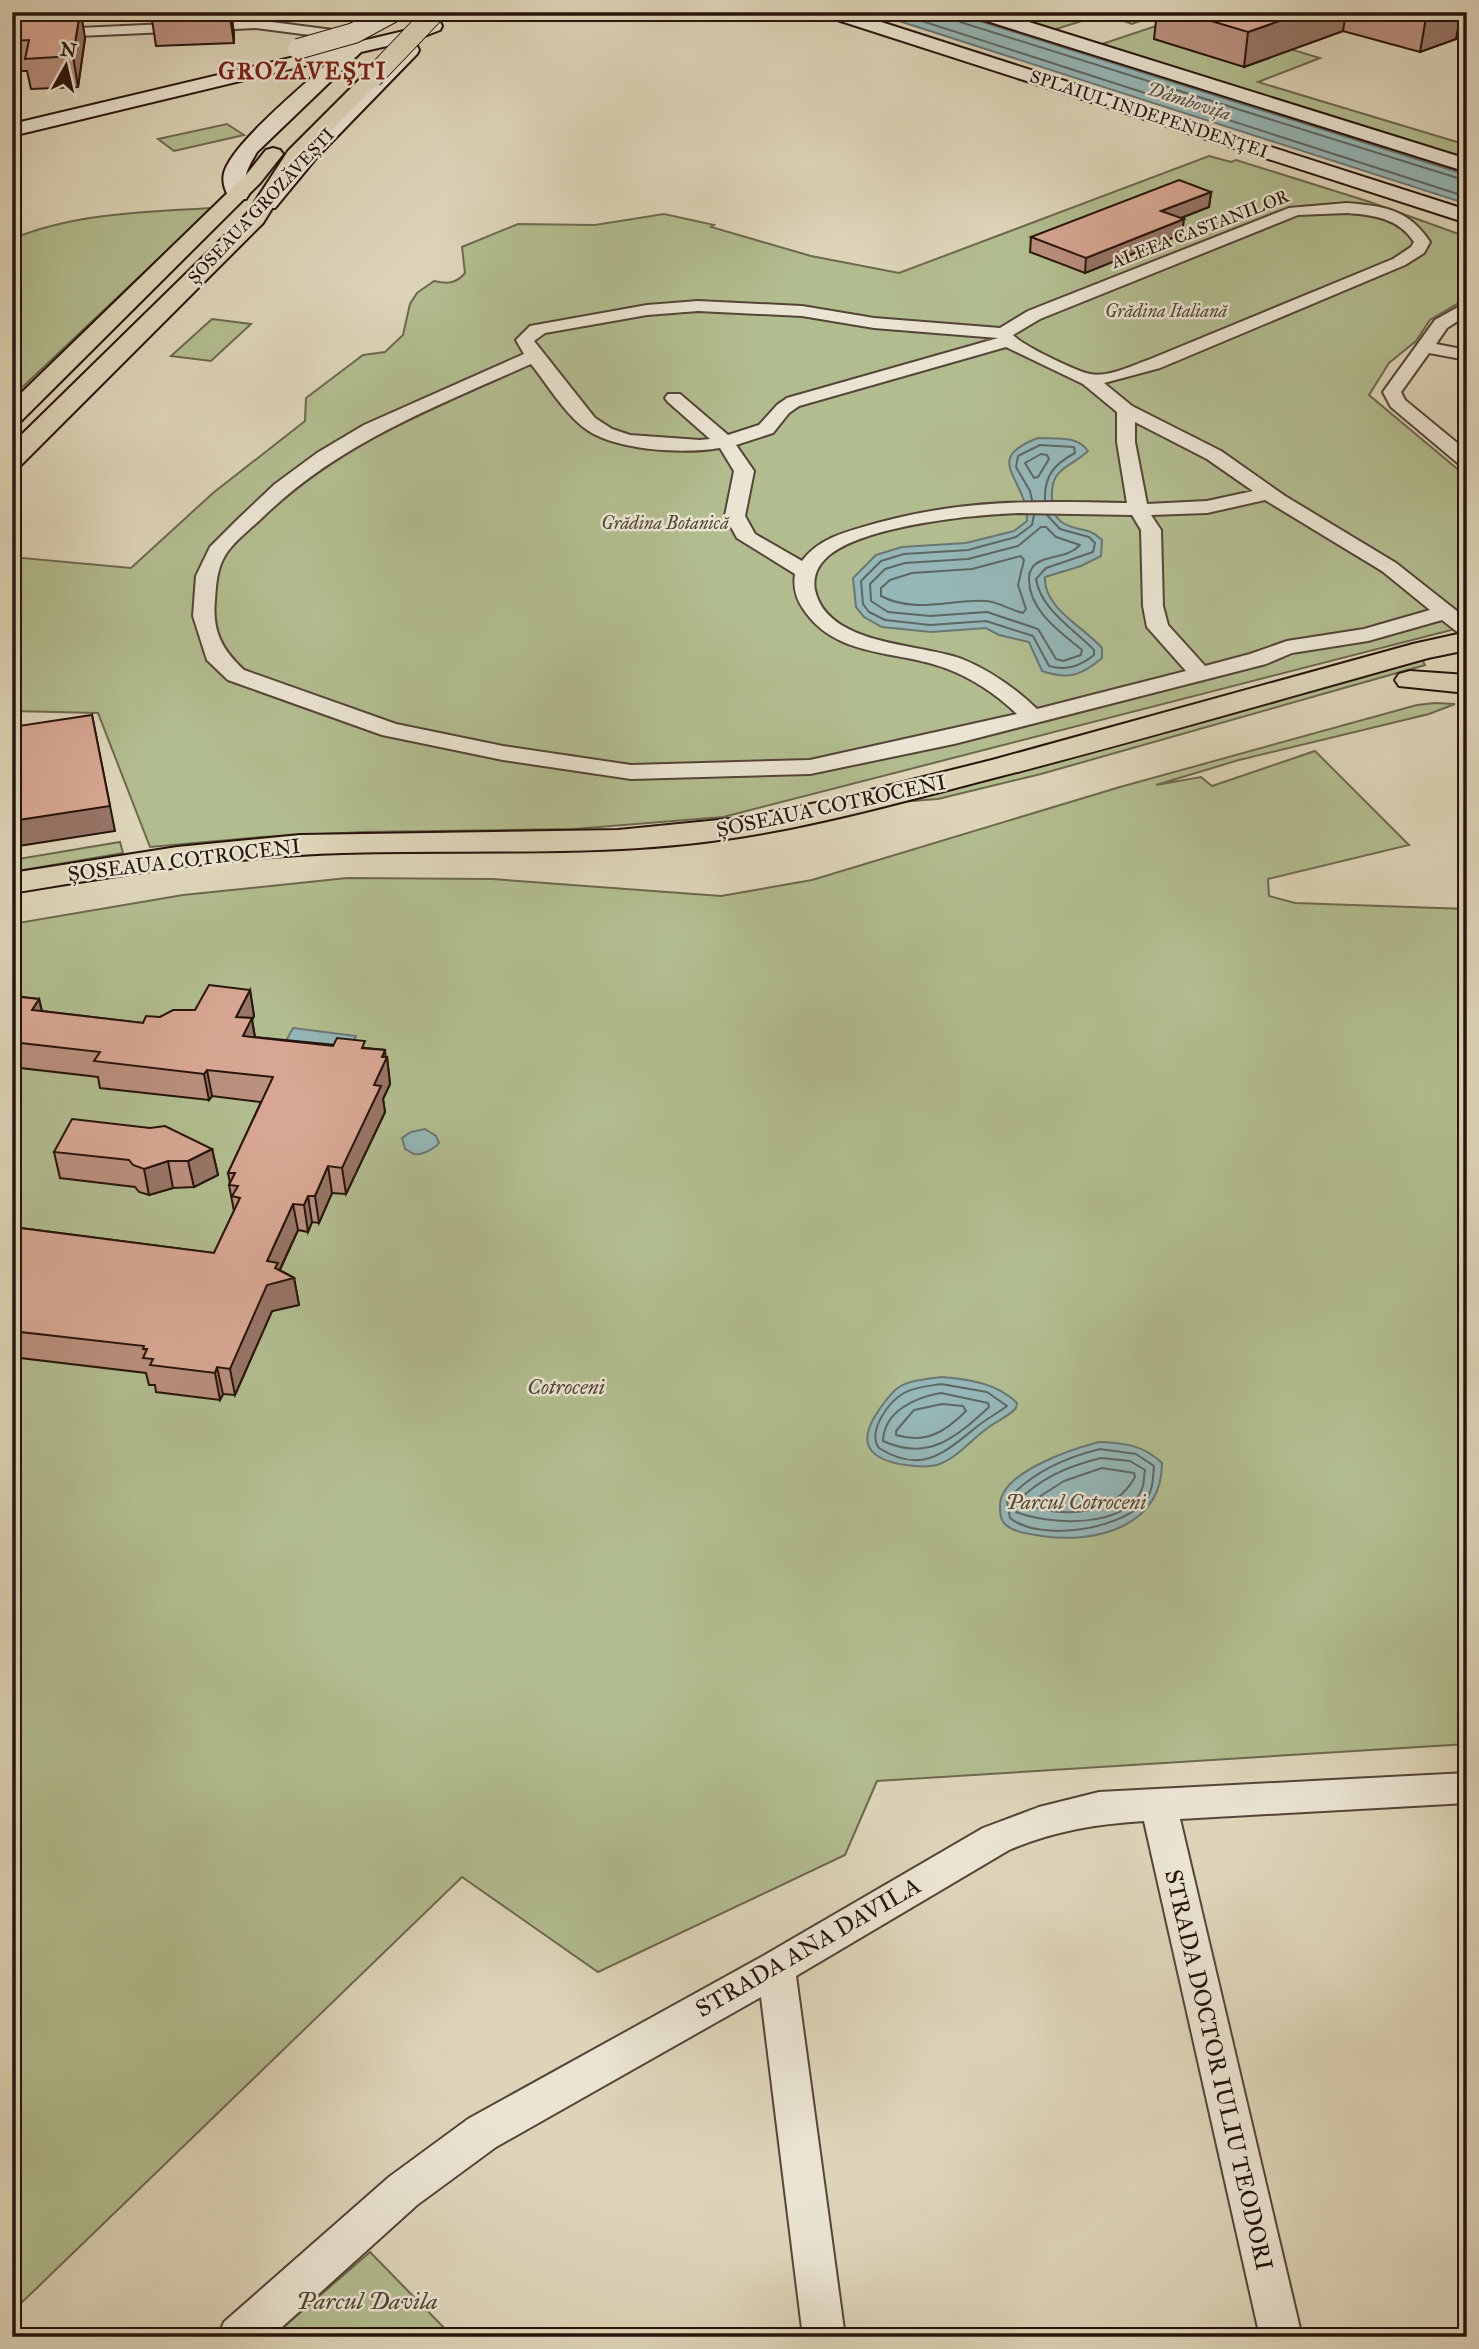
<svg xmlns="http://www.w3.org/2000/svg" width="1479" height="2349" viewBox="0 0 1479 2349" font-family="'IM FELL Great Primer',serif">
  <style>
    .green { fill: #b2bd8f; stroke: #6c684e; stroke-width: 2 }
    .water { fill: #95b7b7; stroke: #697673; stroke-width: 2 }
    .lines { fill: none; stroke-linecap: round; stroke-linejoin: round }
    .shore { stroke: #5e6662; stroke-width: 2 }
    .street-casing { stroke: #554437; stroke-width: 4 }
    .secondary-casing { stroke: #27140c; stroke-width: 4 }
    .primary-casing { stroke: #27140c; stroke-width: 4 }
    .street { fill: #eae4d2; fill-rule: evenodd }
    .secondary { fill: #eae4d2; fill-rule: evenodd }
    .primary { fill: #ded5b9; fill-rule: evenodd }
    .secondary-bridge-casing { stroke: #27140c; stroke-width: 22; stroke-linecap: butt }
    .primary-bridge-casing { stroke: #27140c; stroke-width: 22; stroke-linecap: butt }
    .secondary-bridge { stroke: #eae4d2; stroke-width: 20 }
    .primary-bridge { stroke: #ded5b9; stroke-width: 20 }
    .wall { fill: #ba907e; stroke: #27140c; stroke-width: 2 }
    .shaded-wall { fill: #977567; stroke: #27140c; stroke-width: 2 }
    .building { fill: #d8a793; stroke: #27140c; stroke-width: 2 }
    .labels { text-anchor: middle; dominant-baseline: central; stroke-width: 5; stroke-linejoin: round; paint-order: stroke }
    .far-street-label { font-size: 18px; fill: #27140c; stroke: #eae4d2 }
    .far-park-label { font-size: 18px; font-style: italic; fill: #514733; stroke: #eae4d2 }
    .far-water-label { font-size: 19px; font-style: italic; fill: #4e4d48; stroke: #eae4d2 }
    .street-label { font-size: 21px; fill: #27140c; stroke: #eae4d2 }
    .park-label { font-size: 21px; font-style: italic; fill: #514733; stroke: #eae4d2 }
    .far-district-label { font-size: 23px; font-weight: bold; letter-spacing: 2px; fill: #7a1f14; stroke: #eae4d2 }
    .near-street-label { font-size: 24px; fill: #27140c; stroke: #eae4d2 }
    .near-park-label { font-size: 24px; font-style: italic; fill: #514733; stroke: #eae4d2 }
  </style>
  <rect width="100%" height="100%" fill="#ded5b9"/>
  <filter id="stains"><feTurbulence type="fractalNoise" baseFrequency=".00286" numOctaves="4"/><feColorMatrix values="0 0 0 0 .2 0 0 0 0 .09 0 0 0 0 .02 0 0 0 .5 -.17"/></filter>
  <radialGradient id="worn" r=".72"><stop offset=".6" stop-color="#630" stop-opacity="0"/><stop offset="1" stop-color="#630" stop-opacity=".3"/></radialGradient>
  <g class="green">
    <polygon points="990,12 1154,12 1154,16 1132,24 1104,14 1050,31"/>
    <polygon points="1183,17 1320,58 1258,82 1467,145 1467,160 1096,46"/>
    <polygon points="227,124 244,135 174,151 158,139"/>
    <path d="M1209,156L1231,162L1236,160L1370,202L1467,237V298L1430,320L1416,341L1389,363L1369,395L1467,477V626L723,817L574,829L363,832L262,837L150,847L98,713L12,711V557L131,568L213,493L305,421L306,398L363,355L385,352L403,335L410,304L417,293L434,281C447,284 456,284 465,273L462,247L518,224L595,225L664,214L714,225L711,227L811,256L899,273Z"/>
    <path d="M212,208L12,397V239C74,213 145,212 212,208Z"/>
    <polygon points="212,319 251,324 211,361 171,356"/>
    <polygon points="1417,659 1423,661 1425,665 1041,774 938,799 911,801 914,798"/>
    <polygon points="1435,703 1455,704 1429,714 1239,760 1156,785 1201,777 1212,786 1315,751 1409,845 1268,879 1269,896 1295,903 1467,909 1467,1744 877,1781 845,1855 598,1972 462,1877 12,2312 12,924 183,895 347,878 492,879 721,896 812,880 1120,787 1417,705"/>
    <polygon points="120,842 123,853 12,872 12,860"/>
    <polygon points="370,2252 453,2337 272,2337"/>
  </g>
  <g class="water">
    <polygon points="871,12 951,12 1467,175 1467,204"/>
    <path d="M1038,438C1056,439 1077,435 1088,451C1069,469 1050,467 1052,499C1052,509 1054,517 1063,523C1078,532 1088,526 1102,540L1101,556L1081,566L1045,577C1043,608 1084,627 1102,648V658C1081,676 1068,680 1042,671L1029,642L999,635L986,628L931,632L882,627L864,617L856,607L853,578L876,555L902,547L966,543L1014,531L1027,521C1028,478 980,460 1038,438Z"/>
    <polygon points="293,1028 356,1036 345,1057 282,1048"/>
    <path d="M425,1129L436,1136L439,1143C435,1148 422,1156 414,1154C411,1153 408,1150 405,1149L402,1138L411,1132Z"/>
    <path d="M941,1377C968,1379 997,1383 1017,1403L1016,1408C1007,1418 994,1422 985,1430C970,1441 956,1459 937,1465C925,1468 911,1466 899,1464C861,1456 860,1436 881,1407C886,1400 892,1392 899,1387C911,1380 927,1379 941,1377Z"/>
    <path d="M1099,1442C1125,1443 1143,1445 1162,1463C1162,1527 1095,1544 1042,1536C1031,1534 1015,1533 1006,1525C1000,1520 1000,1513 1000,1505C1001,1472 1072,1449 1099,1442Z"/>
  </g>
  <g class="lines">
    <g class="shore">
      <polyline points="894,12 1467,197"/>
      <polyline points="954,12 955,18 960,22 1467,181"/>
      <polygon points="1041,454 1047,455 1049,459 1038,477 1034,478 1025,463"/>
      <path d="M1032,500L1030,491L1016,467L1018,456L1040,445L1074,447L1075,453C1054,464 1044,476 1045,500"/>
      <path d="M1034,515L1032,525L1016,537L968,550L904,554L881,561L861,581L863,604L869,612L885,620L930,625L986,621L1033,636L1049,666C1067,671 1080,666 1094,655V650C1074,629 1041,610 1036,579L1046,568L1093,552L1095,543L1089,537L1060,529L1047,515"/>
      <path d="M1041,527H1046L1056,537L1080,545C1069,557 1054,555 1041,561C1033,564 1029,571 1029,578C1028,610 1060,632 1082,650L1081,655L1063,661L1056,659L1038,629L987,612L930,616L888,612L871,601L870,584L885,569L905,563L968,559L1018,546Z"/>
      <path d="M1021,556L1024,560L1018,585L1026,609L1023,613C1010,610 999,602 986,601C950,599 915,614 881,596V588L890,580L912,573L972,569Z"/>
      <path d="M941,1384L987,1392L1007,1406C998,1413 988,1418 979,1425C946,1451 923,1476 879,1448C867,1432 888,1402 904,1393C914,1387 929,1386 941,1384Z"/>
      <path d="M941,1393L988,1403L989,1407C956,1437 929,1462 883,1441C884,1411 916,1397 941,1393Z"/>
      <path d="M942,1404L963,1406L966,1411C945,1432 926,1444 896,1435V1431L914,1410Z"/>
      <path d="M1100,1449L1136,1454L1154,1466C1153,1479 1153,1492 1144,1502C1119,1530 1040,1542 1010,1518L1007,1500C1033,1472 1064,1458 1100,1449Z"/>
      <path d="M1101,1458L1130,1461L1145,1470C1144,1475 1144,1481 1143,1486C1130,1530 1048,1525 1016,1512V1503C1040,1478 1068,1466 1101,1458Z"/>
      <path d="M1102,1468L1134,1473L1135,1477C1114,1515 1068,1518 1030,1506L1031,1502L1064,1481Z"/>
    </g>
    <g class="street-casing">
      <g id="street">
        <polygon points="256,20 333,30 340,34 333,38 256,28 12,39 12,31"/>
        <path d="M1347,203C1383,206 1409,209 1430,242L1424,253L1405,265L1160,368L1104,383L1132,406L1221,451L1285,496L1396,563L1467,619V636L1460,634L1442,620L1368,641L1292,653L1266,664L954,744L810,774L631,779L503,760L382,735L228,680L207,660L193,616L196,576L210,547L238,519L275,484L317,453L364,425L524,354L516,340L530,326L647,305L698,301L802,306L874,318L1000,328L1028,311L1289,208ZM1347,213C1373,215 1399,218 1414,242L1411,247L1393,259L1148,360C1131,366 1107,378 1090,374C1075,371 1022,345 1013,335L1040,319L1298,215ZM698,311L802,316L874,328L998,338L787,398L777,405L759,425L728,435L680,394H668L665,398L668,402L710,439L700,440L630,435L612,429L595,418L534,341L545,333L647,315ZM1006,347L1083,384L1117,412V442L1127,503C1037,501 965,499 877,523C849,531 820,537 802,561L755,534L745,516L754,471L736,445L773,433L789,413L799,406ZM531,364C547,384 563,411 583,427C613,451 683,454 720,448L734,471L725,516L737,538L795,574C793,588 796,599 804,610C836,658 897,650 945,668C972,678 996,694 1017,714L810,760L631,765L503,746L396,724L244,670C222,650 212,631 215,600C216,584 217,568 226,554C235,540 252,528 264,516C341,442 435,407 531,364ZM1135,422L1207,459L1253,491L1207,501L1147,504L1135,442ZM1265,500L1382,571L1430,610L1364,629L1287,641L1250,654L1205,666L1168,625L1163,606L1161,530L1151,515L1207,513ZM1019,513L1132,515L1141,530L1143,606L1147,627L1186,671L1037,709C1015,688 991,671 962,659C919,643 827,646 815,590C812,574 820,562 832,553C872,525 970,515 1019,513Z"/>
        <polygon points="1467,302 1467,315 1447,328 1436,344 1467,350 1467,360 1429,353 1401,392 1405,400 1467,451 1467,467 1460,465 1391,407 1383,392 1435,320"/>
        <path d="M1467,1773V1803L1180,1819L1302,2337H1260L1144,1821C1096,1824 1053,1831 1009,1850L796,1976L845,2337H803L761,1997L496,2147L417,2205L271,2337H218L224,2322L389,2177L468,2119L763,1956L983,1828L1039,1807L1099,1792Z"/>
      </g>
    </g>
    <g class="secondary-casing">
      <g id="secondary">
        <polygon points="822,12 850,12 1467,210 1467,223 825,16"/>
        <polygon points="968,12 997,12 1467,159 1467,172 971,16"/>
        <path d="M433,20L440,22L442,26L440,30L417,39L361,52L257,152C249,166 240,179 249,194L246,199H230C225,190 222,183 224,173C232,143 307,83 332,59L12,136V124L404,31Z"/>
        <polygon points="410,44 417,46 419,50 417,54 317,157 275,208 259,208 256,203 259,198 303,149 403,46"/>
      </g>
    </g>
    <g class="primary-casing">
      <g id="primary">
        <polygon points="372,72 382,78 379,82 303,159 263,223 21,465 12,467 12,444 247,214 288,151 365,74"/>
        <polygon points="273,148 280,150 283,154 260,183 21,421 12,424 12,402 246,175 266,150"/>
        <path d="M1467,632V650L1428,658C1274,701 1121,746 967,785C883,807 798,830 712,841C590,857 466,849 343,853C232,856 122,875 12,893V873L177,847L300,835L618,830L739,818L827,801L992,760L1413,644Z"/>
        <polygon points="1410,671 1467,675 1467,693 1399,686 1395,680 1399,674"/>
      </g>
    </g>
    <use href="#street" class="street"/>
    <use href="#secondary" class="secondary"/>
    <use href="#primary" class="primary"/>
    <g class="secondary-bridge-casing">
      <polyline id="secondary-bridge" points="298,49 354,33 393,12"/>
    </g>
    <g class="primary-bridge-casing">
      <polyline id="primary-bridge" points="372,78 435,12"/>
    </g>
    <use href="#secondary-bridge" class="secondary-bridge"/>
    <use href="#primary-bridge" class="primary-bridge"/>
  </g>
  <g class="wall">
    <polygon points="156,12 232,12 234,43 156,46 152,20"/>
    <polygon points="1157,12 1461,12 1456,39 1420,52 1343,31 1244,67 1154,39"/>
    <polygon points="12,13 85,38 78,87 31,89 27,71 12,71"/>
    <polygon points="1211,192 1209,207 1181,218 1182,234 1085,273 1030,252 1031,237"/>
    <polygon points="12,987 14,996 39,999 42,1011 143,1023 160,1017 195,1010 250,990 254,1016 252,1020 255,1037 385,1050 385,1057 387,1057 390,1084 383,1099 385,1112 346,1194 332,1193 319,1223 312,1222 308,1232 298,1230 280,1270 294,1278 299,1305 272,1311 235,1395 223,1394 220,1400 156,1392 155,1385 149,1385 146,1373 12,1357 12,1227 214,1253 234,1211 229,1185 230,1183 228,1173 261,1102 212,1096 209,1100 100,1088 98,1077 12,1067"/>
    <polygon points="212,1149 218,1175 194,1187 173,1188 149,1195 139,1192 135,1187 60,1178 54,1152"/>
  </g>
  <g class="shaded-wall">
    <polygon points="80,12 81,12 85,38 78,87 73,56"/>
    <polygon points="230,12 234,32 234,43 230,17"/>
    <polygon points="1305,12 1346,12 1343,31 1244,67 1248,32"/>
    <polygon points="1443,12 1461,12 1456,39 1420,52 1426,18"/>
    <polygon points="1211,192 1209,207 1160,226 1161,211"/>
    <polygon points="1184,219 1182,234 1085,273 1086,258"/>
    <polygon points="17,330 18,335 12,341 12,334"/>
    <polygon points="92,715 115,831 12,847 12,821"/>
    <polygon points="250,990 254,1016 252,1020 256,1044 247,1062 236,1017"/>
    <polygon points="39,999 45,1025 32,1010"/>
    <polygon points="385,1050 386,1060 387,1057 390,1084 383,1099 385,1112 346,1194 342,1168 374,1085 382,1057"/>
    <polygon points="207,1070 212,1096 209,1100 204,1074"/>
    <polygon points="212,1149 218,1175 194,1187 188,1161"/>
    <polygon points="168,1161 173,1188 149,1195 144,1169"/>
    <polygon points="328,1166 332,1193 319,1223 315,1196"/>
    <polygon points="308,1196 312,1222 308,1232 304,1205"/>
    <polygon points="293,1204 298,1230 279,1271 294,1278 299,1305 272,1311 235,1395 230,1369 267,1261"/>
    <polygon points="217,1367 223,1394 220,1400 215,1373"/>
  </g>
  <g class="building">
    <polygon points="28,12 80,12 73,56 25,59 29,40 12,41 12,13"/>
    <polygon points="156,12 230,12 230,17 152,20"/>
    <polygon points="1181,12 1305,12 1248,32"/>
    <polygon points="1404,12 1443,12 1426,18"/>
    <polygon points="1179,180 1211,192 1161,211 1184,219 1086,258 1031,237"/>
    <polygon points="92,715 110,806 12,821 12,727"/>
    <polygon points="209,985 250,990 236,1017 252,1018 243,1036 333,1046 337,1038 365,1041 362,1048 385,1050 382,1057 387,1057 374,1085 381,1086 342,1168 328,1166 315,1196 308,1196 304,1205 293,1204 267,1261 278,1263 275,1268 294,1278 267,1285 230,1369 217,1367 215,1373 150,1365 153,1359 143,1358 147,1349 143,1349 144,1346 12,1331 12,1227 214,1253 240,1198 232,1196 238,1186 229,1185 235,1173 228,1173 273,1077 207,1070 204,1074 94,1061 100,1052 12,1042 12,996 39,999 32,1010 143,1023 146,1016 160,1017 173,1010 195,1010"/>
    <polygon points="72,1119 150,1128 165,1126 212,1149 188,1161 168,1161 144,1169 133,1165 129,1160 54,1152"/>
  </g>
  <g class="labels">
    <g class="far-street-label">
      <text transform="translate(1149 114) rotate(18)">SPLAIUL INDEPENDENȚEI</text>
      <text transform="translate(261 206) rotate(-47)">ȘOSEAUA GROZĂVEȘTI</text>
      <text transform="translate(1200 229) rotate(-21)">ALEEA CASTANILOR</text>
    </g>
    <g class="far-park-label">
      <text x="1166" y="311">Grădina Italiană</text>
      <text x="665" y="523">Grădina Botanică</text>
    </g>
    <g class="far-water-label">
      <text transform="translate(1189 101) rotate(18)">Dâmbovița</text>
    </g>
    <g class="street-label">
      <text transform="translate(831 806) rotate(-12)">ȘOSEAUA COTROCENI</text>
      <text transform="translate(184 860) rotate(-7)">ȘOSEAUA COTROCENI</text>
    </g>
    <g class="park-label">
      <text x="566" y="1387">Cotroceni</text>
      <text x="1076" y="1502">Parcul Cotroceni</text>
    </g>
    <g class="far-district-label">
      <text x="303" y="71">GROZĂVEŞTI</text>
    </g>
    <g class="near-street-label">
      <text transform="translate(808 1947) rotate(-30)">STRADA ANA DAVILA</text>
      <text transform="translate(1219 2070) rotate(77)">STRADA DOCTOR IULIU TEODORI</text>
    </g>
    <g class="near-park-label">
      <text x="367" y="2301">Parcul Davila</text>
    </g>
  </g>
  <rect width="1479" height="2349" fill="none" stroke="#ded5b9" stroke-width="42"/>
  <rect x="14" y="14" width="1451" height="2321" fill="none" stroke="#27140c" stroke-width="3.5"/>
  <rect x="21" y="21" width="1437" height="2307" fill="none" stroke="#27140c" stroke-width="2"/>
  <g transform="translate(66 66) rotate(8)" stroke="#eae4d2" stroke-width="5" paint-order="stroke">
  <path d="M0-5L12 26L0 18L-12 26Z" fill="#27140c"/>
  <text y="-10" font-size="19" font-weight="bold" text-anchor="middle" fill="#27140c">N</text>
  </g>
  <rect width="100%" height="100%" filter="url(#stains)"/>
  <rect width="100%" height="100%" fill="url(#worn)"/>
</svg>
